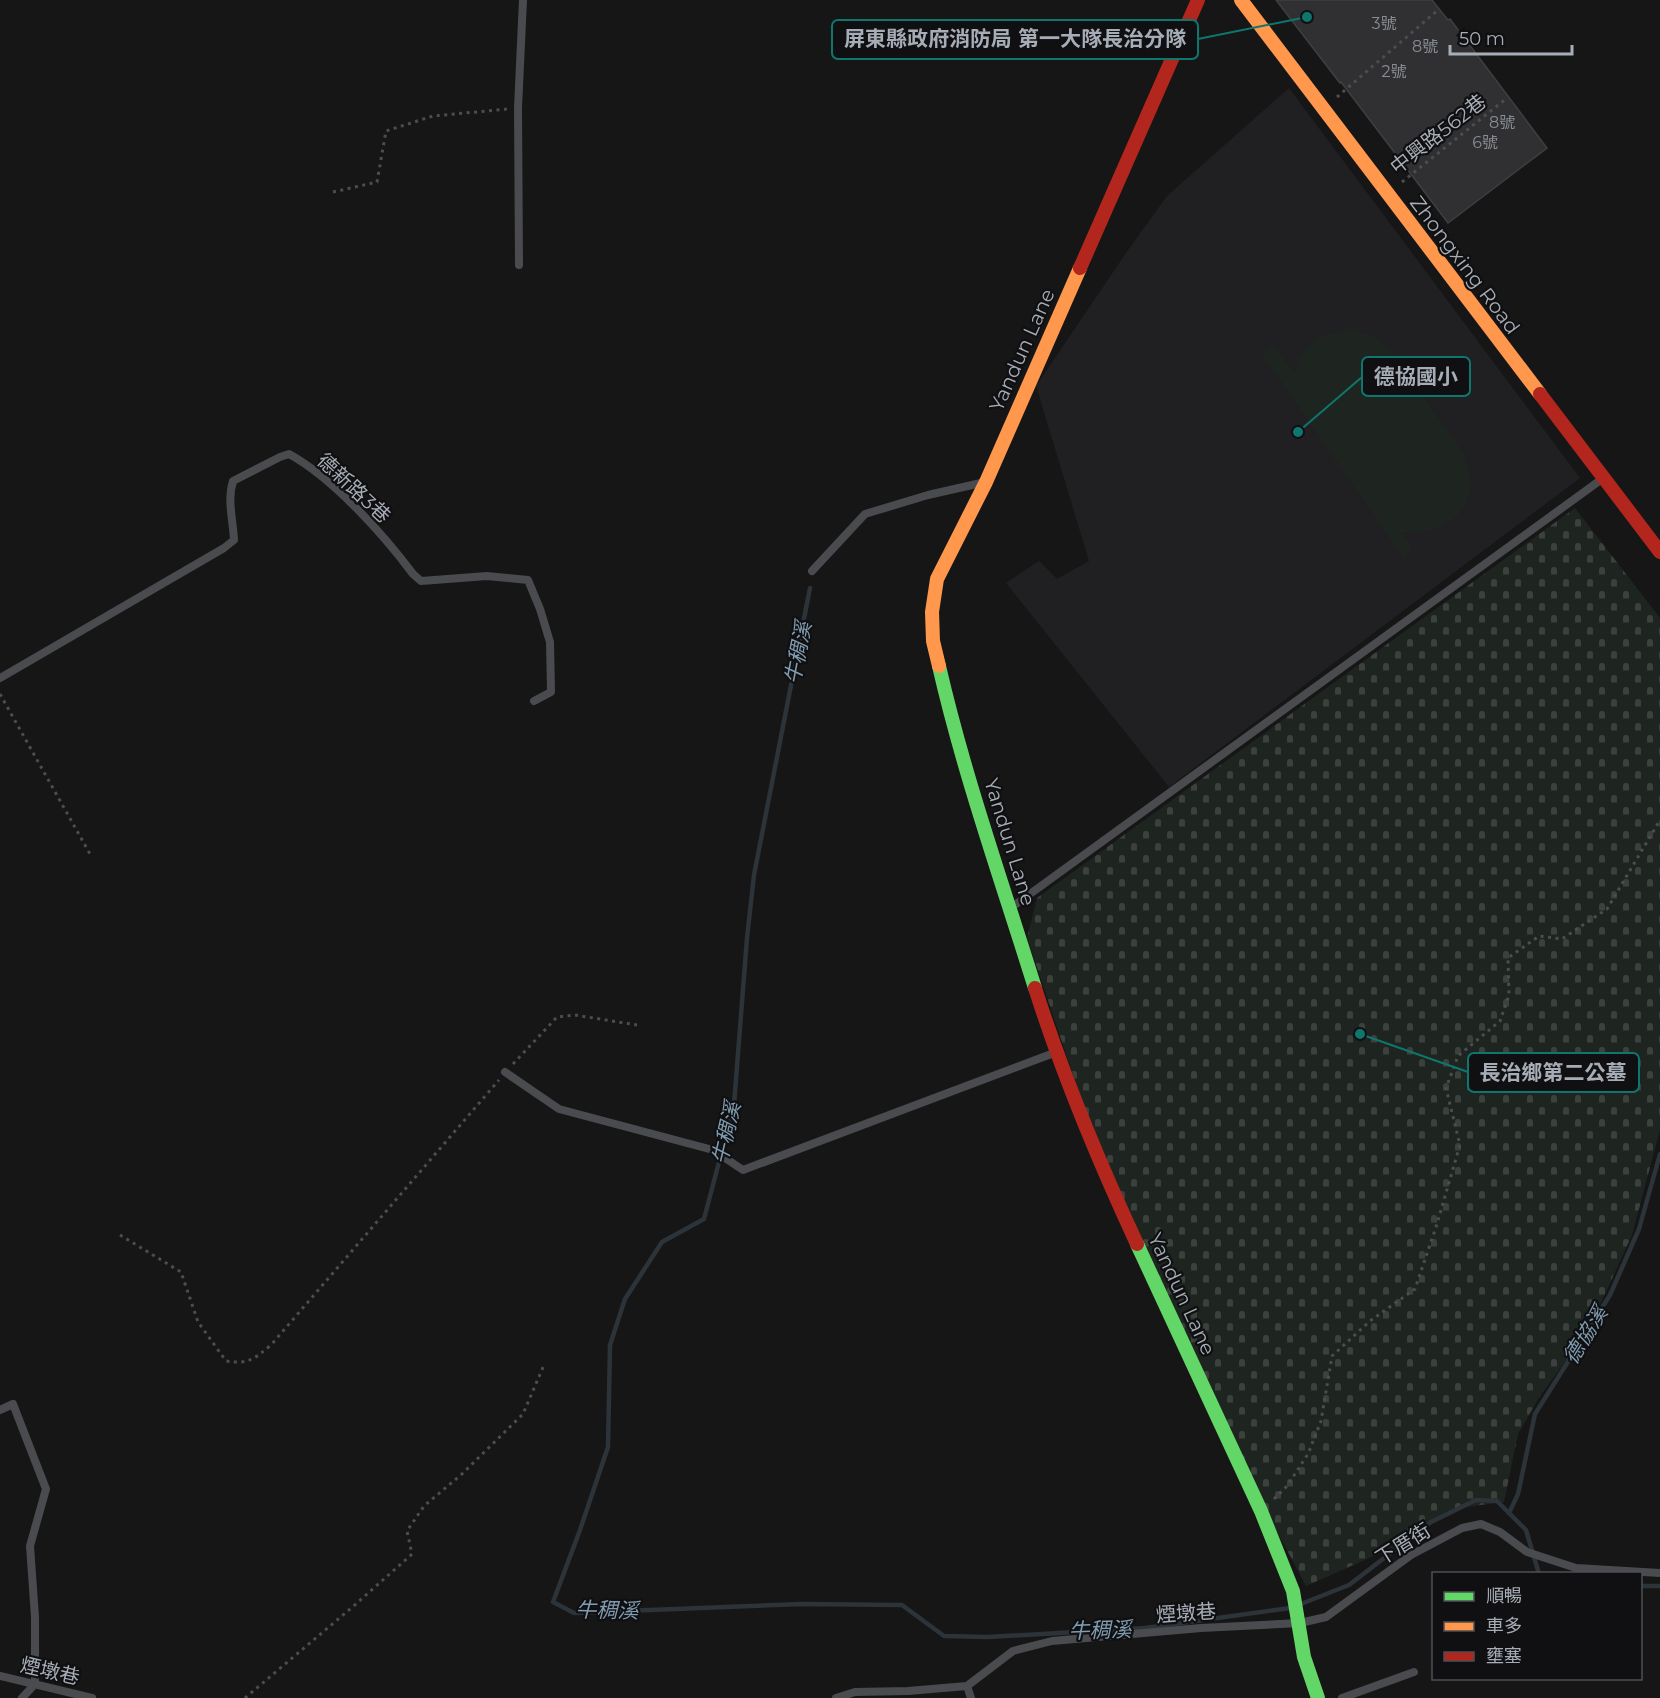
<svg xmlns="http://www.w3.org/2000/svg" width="1660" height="1698" viewBox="0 0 1660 1698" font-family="Montserrat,'Noto Sans TC',sans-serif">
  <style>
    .built { fill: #202022 }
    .grass { fill: #1e241f }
    .cemetery { fill: url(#cemetery-stones) }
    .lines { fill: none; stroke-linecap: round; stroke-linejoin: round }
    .stream { stroke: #2c3339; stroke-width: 4.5 }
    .building { fill: #303032; stroke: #3e3f42; stroke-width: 1.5 }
    .path { stroke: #4c4d50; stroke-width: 3; stroke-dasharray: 3 4.5; stroke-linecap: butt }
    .lane { stroke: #4a4b4e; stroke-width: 8 }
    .fast { stroke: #63d668; stroke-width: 14 }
    .slow { stroke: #ff974d; stroke-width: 14 }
    .jam { stroke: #b3261e; stroke-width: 14 }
    .labels { text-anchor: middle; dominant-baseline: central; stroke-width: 4.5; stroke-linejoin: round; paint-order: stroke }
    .number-label { font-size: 16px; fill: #898e95 }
    .street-label { font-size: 20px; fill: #a7adb6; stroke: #101012 }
    .water-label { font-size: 21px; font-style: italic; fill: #809cb0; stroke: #101012 }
    .leader { fill: none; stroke: #0f766e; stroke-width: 2 }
    .callout-dot { fill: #0f766e; stroke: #101012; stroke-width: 2 }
    .callout { fill: #101012; stroke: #0f766e; stroke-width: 2 }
    .callout-label { font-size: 21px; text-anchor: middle; font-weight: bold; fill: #a7adb6 }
  </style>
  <defs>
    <pattern id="cemetery-stones" width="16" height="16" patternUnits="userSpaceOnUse" patternTransform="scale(1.5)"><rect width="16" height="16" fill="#1e241f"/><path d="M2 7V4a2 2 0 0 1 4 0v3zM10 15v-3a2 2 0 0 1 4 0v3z" fill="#3c413d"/></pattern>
  </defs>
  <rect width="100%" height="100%" fill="#161616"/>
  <polygon class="built" points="1289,88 1580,478 1169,787 1006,583 1039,561 1057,579 1089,561 1036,386 1128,250 1167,196"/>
  <path class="grass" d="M1353,330L1372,335L1389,348L1464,454C1485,504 1451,537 1401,532L1412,548L1403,557L1261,353L1273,345L1295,373C1301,342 1324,332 1353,330Z"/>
  <polygon class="cemetery" points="1575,508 1660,618 1660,1130 1632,1235 1589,1329 1540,1396 1518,1434 1504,1502 1459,1508 1392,1548 1306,1586 1257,1494 1096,1143 1027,938 1037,898"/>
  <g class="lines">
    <g class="stream">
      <polyline points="810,588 754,875 747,938 734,1105 704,1219 662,1242 625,1299 610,1345 608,1447 580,1530 553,1602 574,1613 801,1604 902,1605 944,1636 988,1637 1145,1628 1290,1608"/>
      <polyline points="1509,1513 1518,1494 1535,1414 1610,1295 1639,1229 1660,1154"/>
      <polyline points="1640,1586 1660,1586"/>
      <polyline points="1301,1604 1349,1585 1431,1522 1476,1500 1497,1501 1526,1530 1539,1574"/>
    </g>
  </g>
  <polygon class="building" points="1276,0 1432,0 1448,20 1450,19 1547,148 1448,223 1341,82 1340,83"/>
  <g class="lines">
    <g class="path">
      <polyline points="1337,97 1438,10"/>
      <polyline points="1402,182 1507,98"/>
      <polyline points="333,192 377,182 386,131 433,116 508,109"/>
      <polyline points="0,694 90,854"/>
      <polyline points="513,1064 557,1017 575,1015 637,1025"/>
      <path d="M120,1235L181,1272L198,1322L226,1361C249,1365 255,1358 271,1345L499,1080"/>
      <polyline points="1274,1499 1287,1486 1308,1454 1321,1421 1332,1356 1370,1321 1415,1289 1436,1227 1460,1145 1446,1088 1458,1056 1500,1021 1509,995 1508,958 1539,936 1562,939 1607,909 1660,820"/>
      <polyline points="245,1698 356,1604 412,1554 407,1531 424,1506 462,1474 523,1414 544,1365"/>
    </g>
    <g class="lane">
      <polyline points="519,265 518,108 523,0"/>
      <polyline points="812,571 865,514 928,495 981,483"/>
      <path d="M0,678L224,548L234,540C233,520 227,500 233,481L280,457L289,454C333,478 383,534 413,574L421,581L487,576L528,580L540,609L550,642L551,692L534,701"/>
      <polyline points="1012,907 1602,479"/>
      <polyline points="505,1072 559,1109 713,1150 743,1170 1054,1053"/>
      <polyline points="0,1410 13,1404 46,1489 30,1546 35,1617 35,1684 22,1698"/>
      <polyline points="0,1676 92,1698"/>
      <polyline points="967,1686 971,1698"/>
      <polyline points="836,1698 855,1692 908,1691 967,1686 1013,1651 1052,1641 1201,1628 1300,1623 1326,1617 1411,1555 1462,1528 1481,1524 1500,1532 1527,1552 1576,1568 1660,1573"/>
      <polyline points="1342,1698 1414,1672"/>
    </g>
    <g class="fast">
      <path d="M939,666C964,775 1002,882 1035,988"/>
      <polyline points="1137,1244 1261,1511 1293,1591 1304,1657 1318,1698"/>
    </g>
    <g class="slow">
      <polyline points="1241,0 1540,394"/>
      <polyline points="939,666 933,641 932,612 937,579 986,482 1080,268"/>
    </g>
    <g class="jam">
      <polyline points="1080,268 1198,0"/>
      <polyline points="1540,394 1660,552"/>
      <path d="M1035,988C1063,1076 1098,1160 1137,1244"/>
    </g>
  </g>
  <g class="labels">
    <g class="number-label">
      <text x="1384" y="23">3號</text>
      <text x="1425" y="46">8號</text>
      <text x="1394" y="71">2號</text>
      <text x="1502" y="122">8號</text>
      <text x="1485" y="142">6號</text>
    </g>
    <g class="street-label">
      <text transform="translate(1438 134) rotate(-38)">中興路562巷</text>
      <text transform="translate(1465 265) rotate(53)">Zhongxing Road</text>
      <text transform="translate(1022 350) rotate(-66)">Yandun Lane</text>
      <text transform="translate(354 488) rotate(43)">德新路3巷</text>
      <text transform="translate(1010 842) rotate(73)">Yandun Lane</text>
      <text transform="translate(1182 1294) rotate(65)">Yandun Lane</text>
      <text transform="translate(1403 1544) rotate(-32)">下厝街</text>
      <text transform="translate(1186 1613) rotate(-4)">煙墩巷</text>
      <text transform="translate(50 1671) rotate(13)">煙墩巷</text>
    </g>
    <g class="water-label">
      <text transform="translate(798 653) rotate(-79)">牛稠溪</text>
      <text transform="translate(726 1133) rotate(-77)">牛稠溪</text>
      <text transform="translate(1585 1335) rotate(-58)">德協溪</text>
      <text transform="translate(607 1610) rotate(1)">牛稠溪</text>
      <text transform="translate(1100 1630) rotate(-2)">牛稠溪</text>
    </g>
  </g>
  <path class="leader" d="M1307 17L1198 39M1298 432L1362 377M1360 1034L1468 1072"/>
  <g class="callout-dot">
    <circle cx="1307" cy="17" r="6"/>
    <circle cx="1298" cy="432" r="6"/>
    <circle cx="1360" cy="1034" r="6"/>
  </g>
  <g class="callout">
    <rect x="832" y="20" width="366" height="39" rx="6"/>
    <rect x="1362" y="357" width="108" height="39" rx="6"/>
    <rect x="1468" y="1053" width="171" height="39" rx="6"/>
  </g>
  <g class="callout-label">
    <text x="1015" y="46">屏東縣政府消防局 第一大隊長治分隊</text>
    <text x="1416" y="384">德協國小</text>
    <text x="1553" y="1080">長治鄉第二公墓</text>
  </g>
  <rect x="1432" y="1572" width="210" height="108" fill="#101012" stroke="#4c4f54" stroke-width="1.5"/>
  <rect x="1444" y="1592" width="30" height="9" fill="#63d668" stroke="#4c4f54" stroke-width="1.5"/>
  <text x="1486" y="1602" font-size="18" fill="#a7adb6">順暢</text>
  <rect x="1444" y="1622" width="30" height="9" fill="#ff974d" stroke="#4c4f54" stroke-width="1.5"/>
  <text x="1486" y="1632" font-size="18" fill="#a7adb6">車多</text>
  <rect x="1444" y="1652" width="30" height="9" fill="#b3261e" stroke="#4c4f54" stroke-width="1.5"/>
  <text x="1486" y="1662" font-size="18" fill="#a7adb6">壅塞</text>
  <path d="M1450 45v9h122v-9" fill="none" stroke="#a7adb6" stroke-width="3"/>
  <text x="1459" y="45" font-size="18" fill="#a7adb6" stroke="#101012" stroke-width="4.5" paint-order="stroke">50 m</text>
</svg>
